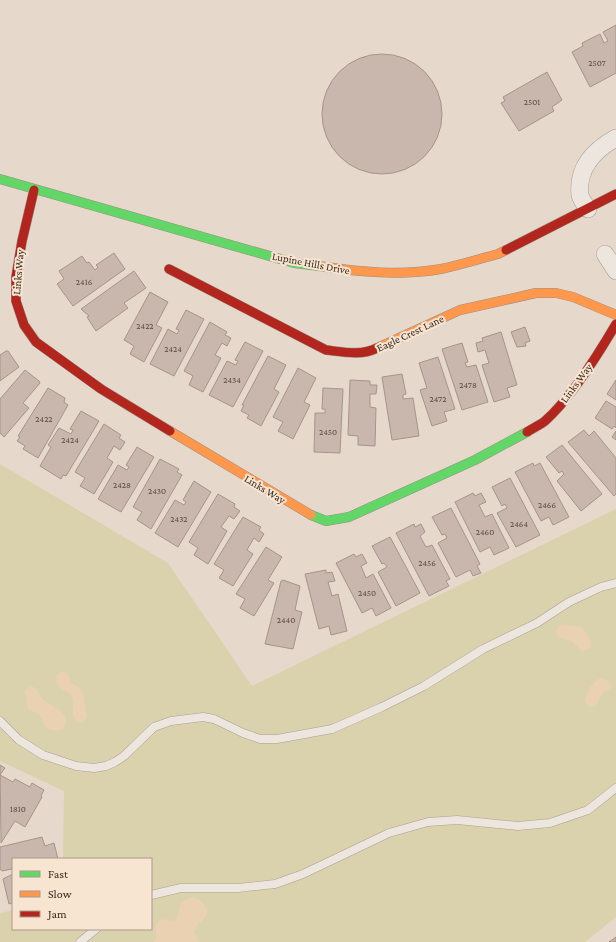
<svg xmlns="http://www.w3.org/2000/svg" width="616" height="942" viewBox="0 0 616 942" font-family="'Crimson Pro',serif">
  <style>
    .green { fill: #d9d2ad }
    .sand { fill: #ead1b2 }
    .building { fill: #c9b6ad; stroke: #a6948b }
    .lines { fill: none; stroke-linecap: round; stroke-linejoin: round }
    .lane-casing { stroke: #ab9f95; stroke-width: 9 }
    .street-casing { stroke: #ab9f95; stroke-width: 18 }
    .fast-casing { stroke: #9a8e85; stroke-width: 10 }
    .slow-casing { stroke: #9a8e85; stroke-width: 10 }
    .jam-casing { stroke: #9a8e85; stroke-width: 10 }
    .lane { stroke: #ede6de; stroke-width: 8 }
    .street { stroke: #ede6de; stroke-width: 17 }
    .fast { stroke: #63d668; stroke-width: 9 }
    .slow { stroke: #ff974d; stroke-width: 9 }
    .jam { stroke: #b3261e; stroke-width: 9 }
    .labels { text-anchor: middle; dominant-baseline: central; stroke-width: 4; stroke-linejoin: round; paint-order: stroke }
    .number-label { font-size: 9px; fill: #5d4a41 }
    .street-label { font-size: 11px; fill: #39261d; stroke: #f7e5d1 }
  </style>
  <rect width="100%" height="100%" fill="#e6d9cc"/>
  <polygon class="green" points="0,464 168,563 252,686 616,509 616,917 585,942 0,942 0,913 13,910 13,929 151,929 151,859 63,859 64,791 0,761"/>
  <g class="sand">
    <path d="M563,624C568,626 578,625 582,628C586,631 593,643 591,648L582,652L573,642L557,636L556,632L560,625Z"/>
    <path d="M61,671L67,673L72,684L79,687L83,693L87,716L83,723L77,722C70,714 75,704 71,694C62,689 56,688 56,676Z"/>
    <path d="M601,678L610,681L611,687C609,691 606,690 603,693C597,699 600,709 589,707L585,701C587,692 593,680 601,678Z"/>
    <path d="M30,686C40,688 38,696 45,701C54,708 72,712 64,728L57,731L47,729L39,715L28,709L25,691Z"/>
    <path d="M192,897C197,898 202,900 205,906C212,920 196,921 194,932L200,942H154L156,937C156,929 153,926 161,919L174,921L177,919L181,902Z"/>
  </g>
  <g class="building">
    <polygon points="616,25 616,73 590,87 572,52 583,46 582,43 600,34 604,43 608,41 603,32"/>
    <circle cx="382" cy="114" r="60"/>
    <polygon points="547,72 562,100 552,107 554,111 519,131 501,103 505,101 503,97"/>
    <polygon points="114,253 125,269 73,306 57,284 64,279 59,271 82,256 87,263 89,262 95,270 98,267 96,265"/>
    <polygon points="134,271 146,288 124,303 128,308 96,331 87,317 89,316 81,309"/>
    <polygon points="150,292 168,302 156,325 162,328 144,362 130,354 134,346 124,340"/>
    <polygon points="186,310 204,319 174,376 150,364 168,329 177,334 179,330 176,329"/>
    <polygon points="210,322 227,332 225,335 231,338 227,346 222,343 215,355 221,358 203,392 189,385 193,376 184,371"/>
    <polygon points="525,327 530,341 525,343 526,346 517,347 511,332"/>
    <polygon points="501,332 517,385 507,388 510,397 494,402 482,365 489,363 485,350 478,352 476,343 483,341 482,338"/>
    <polygon points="245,342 263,351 233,407 209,395 227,361 236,365 238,361 235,360"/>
    <polygon points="462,343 468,362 465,363 467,367 476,365 488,402 462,410 442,349"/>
    <polygon points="6,351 8,351 19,367 0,381 0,355"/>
    <polygon points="268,356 286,365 274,389 279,392 261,426 247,418 249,415 241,411 244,405 242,405"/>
    <polygon points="438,357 455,409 444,412 447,421 432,426 420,390 427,388 419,363"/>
    <polygon points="298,368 316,378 304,402 310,405 293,439 278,431 283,422 273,417"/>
    <polygon points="25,370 39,381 40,383 23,403 29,408 4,437 0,433 0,399"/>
    <polygon points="402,374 406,394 403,395 403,399 413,398 419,436 392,440 382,377"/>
    <polygon points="350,380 370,381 370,385 377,385 376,394 370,394 370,407 376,408 375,446 358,445 358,436 348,435"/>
    <polygon points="616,380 616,400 607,394"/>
    <polygon points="48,388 65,398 64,402 68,405 38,458 23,449 25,446 17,441 20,437 18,436"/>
    <polygon points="323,388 343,389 340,453 314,452 315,413 325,413 325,409 322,409"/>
    <polygon points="606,401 616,407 616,428 614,426 612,429 595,418"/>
    <polygon points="81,411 99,421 66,476 63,475 61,479 40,466 51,447 48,445 59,428 71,434 73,430 70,429"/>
    <polygon points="104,424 121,435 119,438 125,442 120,450 114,446 107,458 113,462 94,494 80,486 85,478 75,472"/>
    <polygon points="584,430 589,436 594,431 616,458 616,494 614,496 568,442"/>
    <polygon points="616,431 616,440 612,437"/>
    <polygon points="562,445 602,494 581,511 557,481 564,474 562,471 559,473 546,457"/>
    <polygon points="137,447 154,457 121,512 98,499 118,465 127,470 129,467 126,465"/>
    <polygon points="160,459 179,469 177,472 182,475 151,529 137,520 142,512 133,507"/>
    <polygon points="533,463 534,466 540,463 569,517 553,525 549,517 541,521 515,472"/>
    <polygon points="510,478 540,535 516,547 497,513 507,508 505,504 502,506 492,487"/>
    <polygon points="194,481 211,492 178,547 155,533 175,500 184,505 186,502 183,500"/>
    <polygon points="473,493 475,496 481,493 486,502 479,505 485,517 492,514 509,548 494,555 490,547 480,552 455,502"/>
    <polygon points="218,494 235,504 234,507 240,511 234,519 229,516 221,527 227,531 208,564 194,555 198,548 189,542"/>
    <polygon points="451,508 480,564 477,566 481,573 473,576 470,570 456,577 438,543 447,538 445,534 442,535 432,517"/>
    <polygon points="243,517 261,527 259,530 264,534 259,542 254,538 247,550 253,554 233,586 219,578 224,570 214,564"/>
    <polygon points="414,524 415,527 421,524 425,532 420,536 426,547 432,545 450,579 446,581 449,586 429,596 396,533"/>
    <polygon points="390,537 420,593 396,606 378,572 387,567 384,563 382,564 372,546"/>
    <polygon points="266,547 282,557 268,580 274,583 254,616 240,608 245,599 236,594"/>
    <polygon points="354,554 356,557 362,554 367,563 361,566 366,578 373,574 391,608 376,616 372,608 362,613 336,563"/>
    <polygon points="326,570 326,573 332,572 335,581 328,582 332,596 338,594 347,631 331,635 329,626 319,629 305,574"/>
    <polygon points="283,580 300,586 295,610 302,612 293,649 265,644 281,581"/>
    <polygon points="0,765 5,768 0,775 13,782 15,779 30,787 32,783 44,790 41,796 42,797 25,827 15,821 1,843"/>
    <polygon points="42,837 45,846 54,843 58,859 13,859 12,869 2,871 0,869 0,847"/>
    <polygon points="11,875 13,875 13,903 9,904 3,879"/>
    <polygon points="616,937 616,942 609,942"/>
  </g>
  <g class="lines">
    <g class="lane-casing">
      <g id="lane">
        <polyline points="0,721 19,740 43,755 76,766 94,768 106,766 115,762 124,756 154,727 171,721 203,717 214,719 243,733 260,739 277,739 332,729 382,707 424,686 483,649 537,623 569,602 601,587 616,583"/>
        <polyline points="151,895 181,888 238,888 275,884 303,874 389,833 428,822 457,820 518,826 550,823 588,810 616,788"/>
        <polyline points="80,942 96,929"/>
      </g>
    </g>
    <g class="street-casing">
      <g id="street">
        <path d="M588,209C585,205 581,199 580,195C577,168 594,150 616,138"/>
        <polyline points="605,254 616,271"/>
      </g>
    </g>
    <g class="fast-casing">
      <g id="fast">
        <polyline points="0,179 294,263 319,266"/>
        <polyline points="311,515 326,521 349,517 475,460 527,432"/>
      </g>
    </g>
    <g class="slow-casing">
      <g id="slow">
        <path d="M319,266C359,272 401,276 441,269C460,265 479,259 498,254L506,250"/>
        <polyline points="377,348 460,310 536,293 556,293 573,297 616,315"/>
        <polyline points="170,431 311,515"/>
      </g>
    </g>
    <g class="jam-casing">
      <g id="jam">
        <polyline points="34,190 22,241 16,277 16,301 24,325 36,342 101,389 170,431"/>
        <polyline points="506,250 616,194"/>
        <path d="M169,269L326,350C343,352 362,356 377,348"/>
        <path d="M527,432C533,428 540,425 545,421C570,399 599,353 616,324"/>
      </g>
    </g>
    <use href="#lane" class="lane"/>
    <use href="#street" class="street"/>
    <use href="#fast" class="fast"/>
    <use href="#slow" class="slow"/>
    <use href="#jam" class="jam"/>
  </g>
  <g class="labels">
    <g class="number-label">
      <text x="597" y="63">2507</text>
      <text x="532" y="102">2501</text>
      <text x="84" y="282">2416</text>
      <text x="145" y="326">2422</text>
      <text x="173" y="349">2424</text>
      <text x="232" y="380">2434</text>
      <text x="468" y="385">2478</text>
      <text x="438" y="399">2472</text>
      <text x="44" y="419">2422</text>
      <text x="328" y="432">2450</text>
      <text x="70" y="440">2424</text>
      <text x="122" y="485">2428</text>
      <text x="157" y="491">2430</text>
      <text x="547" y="505">2466</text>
      <text x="179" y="519">2432</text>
      <text x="519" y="524">2464</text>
      <text x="485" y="532">2460</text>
      <text x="427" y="563">2456</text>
      <text x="367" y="593">2450</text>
      <text x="286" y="620">2440</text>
      <text x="18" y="809">1810</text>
    </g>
    <g class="street-label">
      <text transform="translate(311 263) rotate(11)">Lupine Hills Drive</text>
      <text transform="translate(18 272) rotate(-85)">Links Way</text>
      <text transform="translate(410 333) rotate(-25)">Eagle Crest Lane</text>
      <text transform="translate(576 383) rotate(-54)">Links Way</text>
      <text transform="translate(265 489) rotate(31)">Links Way</text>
    </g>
  </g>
  <rect x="12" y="858" width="140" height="72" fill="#f7e5d1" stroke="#ab9989"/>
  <rect x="20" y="871" width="20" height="6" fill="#63d668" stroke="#ab9989"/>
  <text x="48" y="878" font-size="12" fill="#39261d">Fast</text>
  <rect x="20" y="891" width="20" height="6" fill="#ff974d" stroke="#ab9989"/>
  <text x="48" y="898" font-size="12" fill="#39261d">Slow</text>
  <rect x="20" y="911" width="20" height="6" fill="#b3261e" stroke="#ab9989"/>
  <text x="48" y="918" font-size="12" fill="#39261d">Jam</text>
</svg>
